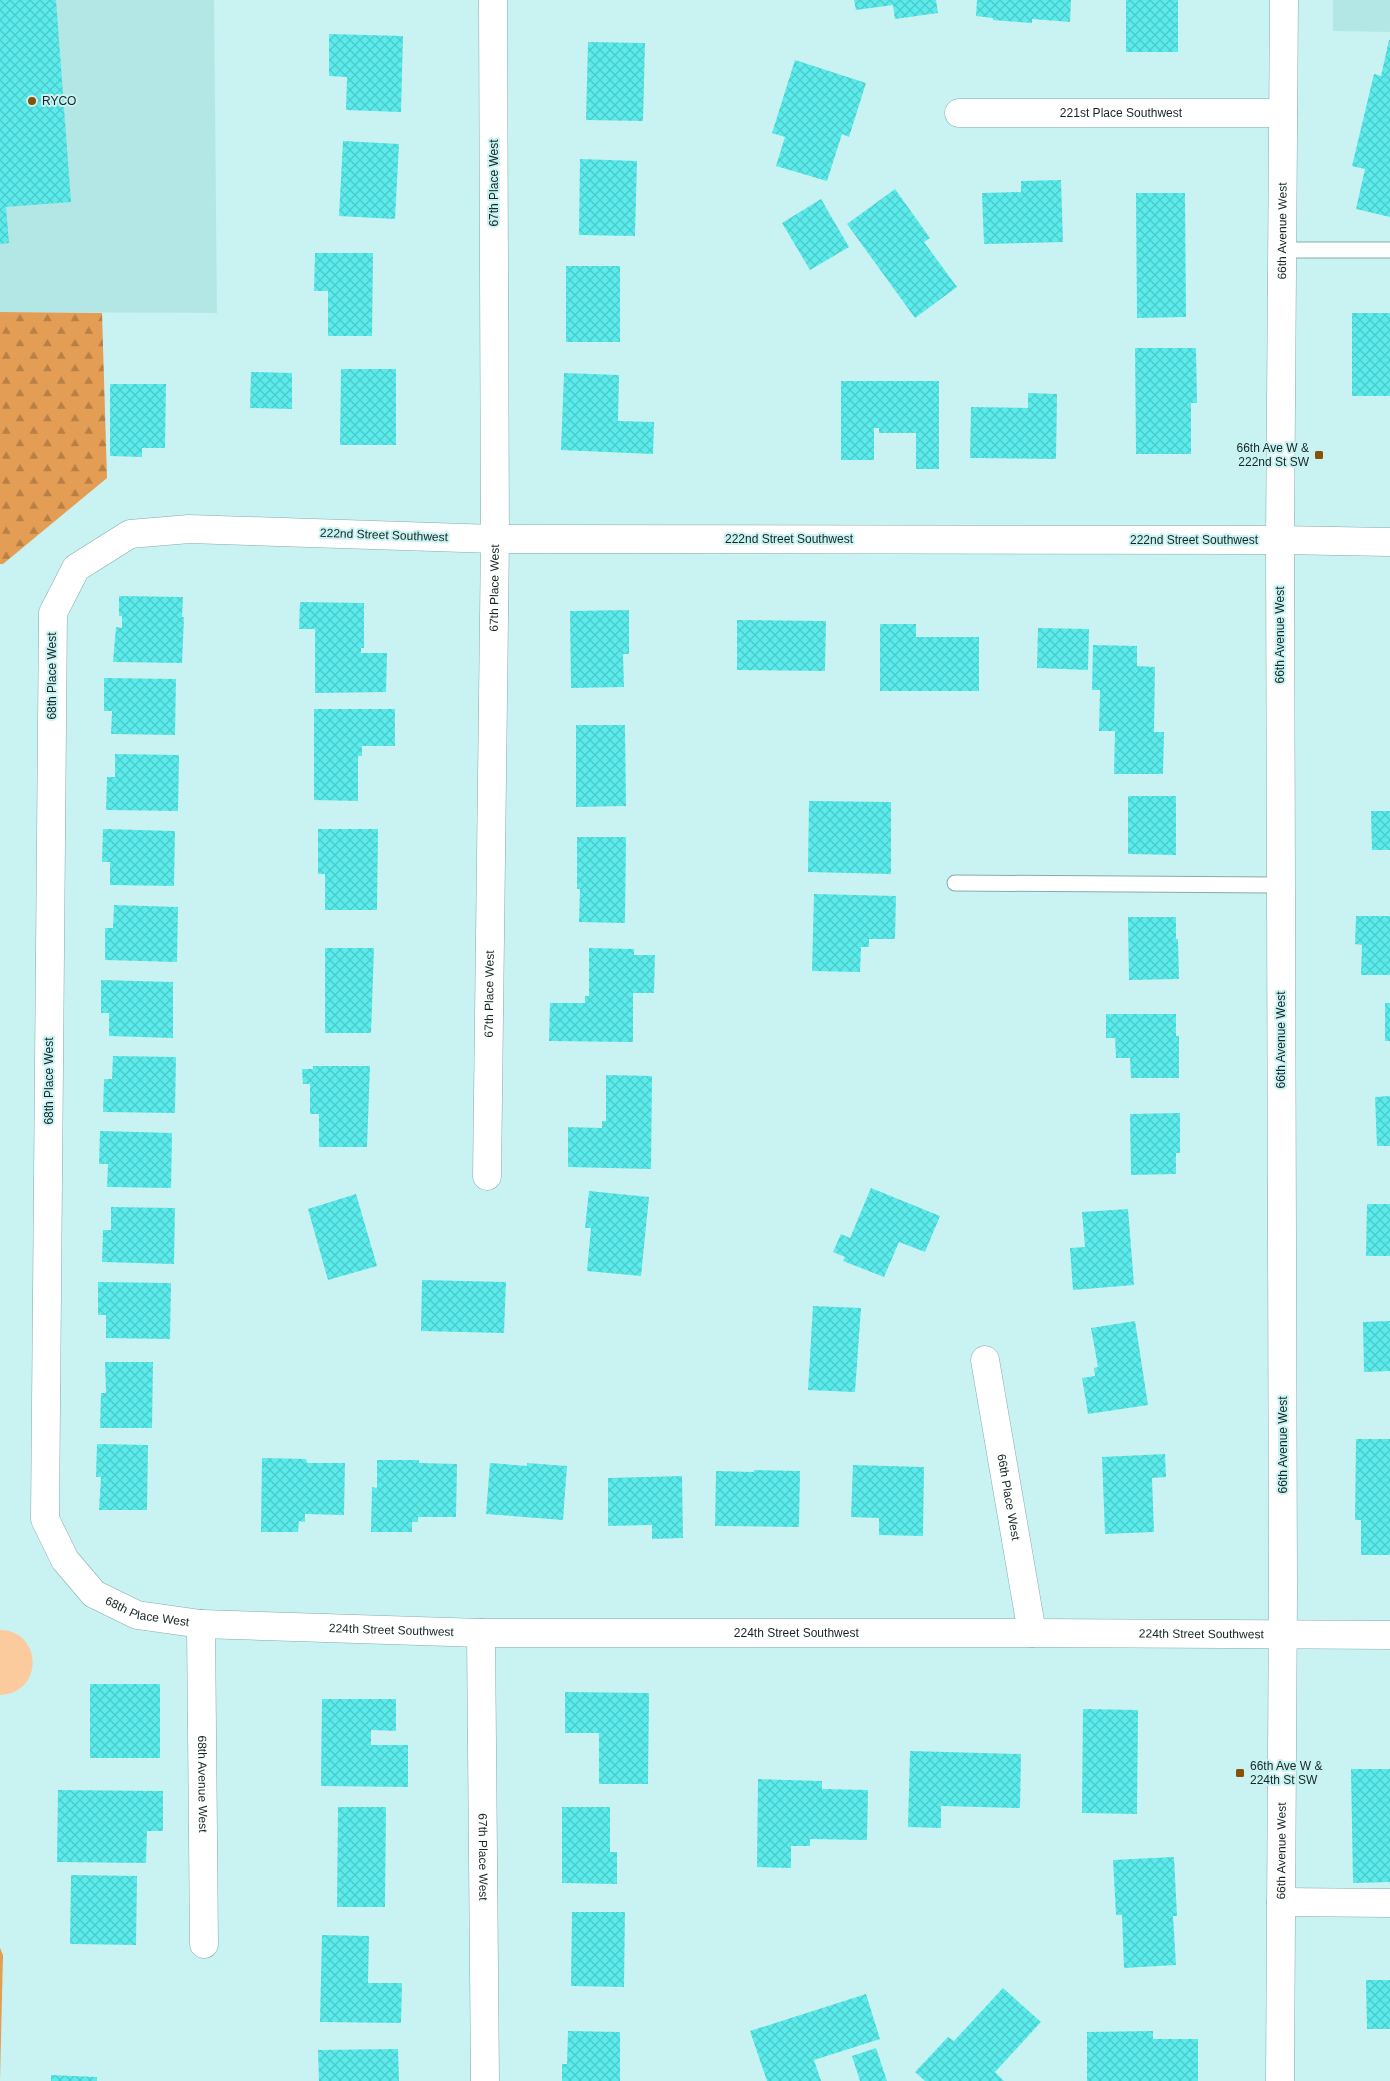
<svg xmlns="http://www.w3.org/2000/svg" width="1390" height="2081" viewBox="0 0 1390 2081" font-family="Helvetica,sans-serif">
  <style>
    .built { fill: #b3e7e6 }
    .forest { fill: url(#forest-firs) }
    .park { fill: #fccb9d }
    .building { fill: url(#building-cross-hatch) }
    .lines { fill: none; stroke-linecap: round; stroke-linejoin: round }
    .lane-casing { stroke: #83acab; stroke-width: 17 }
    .street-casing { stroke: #83acab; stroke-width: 29 }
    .secondary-casing { stroke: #83acab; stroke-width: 29 }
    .lane { stroke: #fff; stroke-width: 15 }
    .street { stroke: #fff; stroke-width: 28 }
    .secondary { stroke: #fff; stroke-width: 28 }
    .poi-dot { fill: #895105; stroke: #c9f3f2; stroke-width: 2 }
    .labels { text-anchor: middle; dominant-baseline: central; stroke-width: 4; stroke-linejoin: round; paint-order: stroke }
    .poi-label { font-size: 12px; fill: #152625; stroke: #c9f3f2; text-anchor: start }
    .street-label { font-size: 12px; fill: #152625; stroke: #c9f3f2 }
  </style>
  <defs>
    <pattern id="forest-firs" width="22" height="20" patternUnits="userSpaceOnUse" patternTransform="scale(1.25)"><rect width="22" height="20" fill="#e49d54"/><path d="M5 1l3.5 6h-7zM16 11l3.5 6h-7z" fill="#b88045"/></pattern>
    <pattern id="building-cross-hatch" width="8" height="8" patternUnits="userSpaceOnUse" patternTransform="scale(1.25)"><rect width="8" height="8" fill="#5aebea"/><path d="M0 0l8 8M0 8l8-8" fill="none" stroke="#4dc9c9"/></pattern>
  </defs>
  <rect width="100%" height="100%" fill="#c9f3f2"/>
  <g class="built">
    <polygon points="0,0 214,0 217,313 0,312"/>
    <polygon points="1333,0 1390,0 1390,32 1333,31"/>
  </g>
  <g class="forest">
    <polygon points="0,312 102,313 107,478 3,564 0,564"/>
    <polygon points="0,1948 3,1955 0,2081"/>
  </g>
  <path class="park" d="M0,1630C42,1630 45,1693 0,1695Z"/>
  <g class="building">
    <polygon points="0,0 56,0 71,202 6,207 9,243 0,244"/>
    <polygon points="854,0 936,0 938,13 895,19 893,5 856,10"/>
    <polygon points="977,0 1071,0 1070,22 1032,19 1032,23 993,20 993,18 976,16"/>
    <rect x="1126" y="0" width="52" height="52"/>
    <polygon points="329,34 403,36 401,112 346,110 347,77 329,76"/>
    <polygon points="1389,40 1390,40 1390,217 1356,209 1365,169 1352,166 1374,74 1381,76"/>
    <polygon points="588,42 645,43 643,121 586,120"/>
    <polygon points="795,60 866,83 849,137 842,134 827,181 776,166 785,137 772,133"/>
    <polygon points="343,141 399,144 395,219 339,216"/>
    <polygon points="580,159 637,161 635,236 579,235"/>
    <polygon points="1061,180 1063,242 984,244 982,193 1021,192 1021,181"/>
    <polygon points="895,189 930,238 924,242 957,287 915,318 847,224"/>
    <polygon points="1136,193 1185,193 1186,317 1137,318"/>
    <polygon points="821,199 849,247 810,270 782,223"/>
    <polygon points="315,253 373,253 372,336 328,336 328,291 314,291"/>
    <rect x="566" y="266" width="54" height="76"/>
    <rect x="1352" y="313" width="38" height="83"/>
    <polygon points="1135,348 1196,348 1197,403 1191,403 1191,454 1136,454"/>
    <polygon points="341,369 396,369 396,445 340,445"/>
    <polygon points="251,372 292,373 292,409 250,408"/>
    <polygon points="564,373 619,375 618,421 654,422 653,454 561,450"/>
    <polygon points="841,381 939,381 939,469 916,469 916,433 879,433 879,428 874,428 874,460 841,460"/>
    <polygon points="110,384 166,384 165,448 142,448 142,457 110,456"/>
    <polygon points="1028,393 1057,394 1056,459 970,458 971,407 1028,408"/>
    <polygon points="119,596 183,597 182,617 184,617 182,663 113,662 116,627 122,628 122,616 119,616"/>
    <polygon points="300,602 364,603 364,648 361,648 361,653 387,653 386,692 315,693 315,629 299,629"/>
    <polygon points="629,610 629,654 623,654 624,687 571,688 570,611"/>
    <polygon points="737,620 826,621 825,671 737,670"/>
    <polygon points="880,624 916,624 916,637 979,637 979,691 880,691"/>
    <polygon points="1038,628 1089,629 1088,670 1037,668"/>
    <polygon points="1093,645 1137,646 1137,666 1155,667 1154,732 1164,732 1163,774 1114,774 1115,731 1099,731 1100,690 1092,690"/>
    <polygon points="104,678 176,679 175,735 111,734 112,711 104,711"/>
    <polygon points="314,709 395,709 395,746 362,746 362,756 358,756 358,801 314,800"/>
    <polygon points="576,725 625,725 626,806 576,807"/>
    <polygon points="115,754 179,755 178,811 106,810 107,777 115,777"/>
    <polygon points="1128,796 1176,796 1176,855 1128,854"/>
    <polygon points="809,801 891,802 891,874 808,872"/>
    <polygon points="1371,811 1390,811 1390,850 1372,850"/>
    <polygon points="103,829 175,831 174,886 110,885 110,862 102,862"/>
    <polygon points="318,829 378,829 377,910 325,910 325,874 318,874"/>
    <polygon points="577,837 626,837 625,923 579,922 580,889 577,889"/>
    <polygon points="814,894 896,896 895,939 869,939 869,947 861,947 860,972 812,971"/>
    <polygon points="114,905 178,907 177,962 105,960 105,928 113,928"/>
    <polygon points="1356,916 1390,916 1390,975 1361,975 1362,945 1355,944"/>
    <polygon points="1128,917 1176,917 1176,939 1178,939 1179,979 1129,980"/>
    <polygon points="325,948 374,948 371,1033 325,1033"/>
    <polygon points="589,948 634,949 634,955 655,955 654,993 633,993 633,1042 549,1041 550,1003 585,1003 585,996 589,996"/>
    <polygon points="101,980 173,982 173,1038 109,1036 109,1013 101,1013"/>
    <rect x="1385" y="1003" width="5" height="38"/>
    <polygon points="1106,1014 1176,1014 1176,1036 1179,1036 1179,1078 1131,1078 1130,1058 1116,1058 1115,1038 1106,1038"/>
    <polygon points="113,1056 176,1057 175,1113 103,1112 104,1079 112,1079"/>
    <polygon points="313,1066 370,1066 367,1147 319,1147 319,1114 310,1114 310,1084 303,1084 302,1069 313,1069"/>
    <polygon points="606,1075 652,1076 651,1169 568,1167 568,1127 602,1128 602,1121 606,1121"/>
    <polygon points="1390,1096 1390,1146 1377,1146 1375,1097"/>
    <polygon points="1180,1113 1180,1153 1176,1153 1176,1174 1131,1175 1130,1114"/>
    <polygon points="100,1131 172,1133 171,1188 107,1187 108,1164 99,1164"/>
    <polygon points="871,1188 940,1216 925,1252 899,1242 884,1277 843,1261 845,1257 833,1252 841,1234 850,1238"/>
    <polygon points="589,1191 649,1197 641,1276 587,1271 591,1228 585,1228"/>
    <polygon points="356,1194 377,1266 328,1280 308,1209"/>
    <polygon points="1367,1204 1390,1204 1390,1256 1366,1256"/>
    <polygon points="111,1207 175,1208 174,1264 102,1262 103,1230 111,1230"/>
    <polygon points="1128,1209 1134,1285 1073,1290 1070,1248 1085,1247 1082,1212"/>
    <polygon points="422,1280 506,1282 504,1333 421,1331"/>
    <polygon points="98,1282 171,1283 170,1339 106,1338 106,1315 98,1315"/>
    <polygon points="813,1306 861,1308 855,1392 808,1390"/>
    <polygon points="1135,1321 1148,1405 1088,1414 1082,1378 1095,1376 1094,1368 1098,1367 1091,1328"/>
    <polygon points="1390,1321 1390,1371 1364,1372 1363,1322"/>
    <polygon points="105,1362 153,1362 152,1428 100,1428 101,1393 106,1393"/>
    <polygon points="1356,1439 1390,1439 1390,1555 1361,1555 1361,1520 1355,1520"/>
    <polygon points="97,1444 148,1445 147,1510 99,1510 101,1477 96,1477"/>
    <polygon points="1165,1454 1166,1477 1152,1478 1154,1532 1105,1534 1102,1457"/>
    <polygon points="262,1458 306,1459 307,1463 345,1463 344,1515 305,1514 305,1522 299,1521 298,1532 261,1532"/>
    <polygon points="377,1460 419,1460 419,1463 457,1464 456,1517 418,1517 418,1522 412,1522 412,1532 371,1532 372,1487 377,1488"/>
    <polygon points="490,1463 527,1466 527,1463 567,1466 563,1520 486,1514"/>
    <polygon points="853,1465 924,1467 923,1536 879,1535 879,1518 851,1517"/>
    <polygon points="754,1470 800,1471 799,1527 715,1526 716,1471 754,1472"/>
    <polygon points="682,1476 683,1538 652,1539 652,1525 608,1526 608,1478"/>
    <rect x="90" y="1684" width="70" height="74"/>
    <polygon points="565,1692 649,1693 648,1784 599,1784 599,1733 565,1733"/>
    <polygon points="322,1699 396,1699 396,1731 371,1730 371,1745 408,1745 408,1787 321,1786"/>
    <polygon points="1083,1709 1138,1710 1137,1814 1082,1813"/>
    <polygon points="910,1751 1021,1754 1020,1808 941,1806 941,1828 908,1827"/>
    <polygon points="1351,1769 1390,1769 1390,1882 1353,1883"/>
    <polygon points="758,1779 822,1781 822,1789 868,1790 867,1840 810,1839 810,1846 791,1846 791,1868 757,1867"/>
    <polygon points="58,1790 163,1791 163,1831 147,1831 146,1863 57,1862"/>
    <polygon points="338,1807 386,1807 385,1907 337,1907"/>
    <polygon points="562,1807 610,1807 610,1852 617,1852 617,1884 562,1883"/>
    <polygon points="1174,1857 1177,1916 1173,1916 1176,1965 1124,1968 1122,1915 1116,1915 1113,1860"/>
    <polygon points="71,1875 137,1876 136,1945 70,1944"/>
    <polygon points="572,1912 625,1912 624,1987 571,1986"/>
    <polygon points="322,1935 369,1936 368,1983 402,1983 401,2023 320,2022"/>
    <polygon points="1366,1980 1390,1980 1390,2029 1367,2029"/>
    <polygon points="1003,1988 1041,2022 995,2072 1004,2081 925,2081 915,2072 948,2037 954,2041"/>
    <polygon points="866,1994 880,2039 814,2060 821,2081 767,2081 750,2031"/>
    <polygon points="568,2031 620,2032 620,2081 562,2081 562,2064 567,2064"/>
    <polygon points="1153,2031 1153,2039 1198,2039 1198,2081 1087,2081 1087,2032"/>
    <polygon points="876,2048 887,2081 860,2081 852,2056"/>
    <polygon points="398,2049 399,2081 319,2081 318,2050"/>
    <polygon points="51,2075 97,2077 97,2081 51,2081"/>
  </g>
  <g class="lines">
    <g class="lane-casing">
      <g id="lane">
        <polyline points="1282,250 1390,250"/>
        <polyline points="955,883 1281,885"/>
      </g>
    </g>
    <g class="street-casing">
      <g id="street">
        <path id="s1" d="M959,113H1283"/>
        <path id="s2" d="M1390,542L1280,540L495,539L189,529L130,534L76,568L53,613L45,1519L65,1560L94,1594L137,1615L201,1624L481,1633H1032L1390,1635"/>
        <path id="s3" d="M487,1176L495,539L493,0"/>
        <path id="s4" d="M985,1360L1032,1633"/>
        <path id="s5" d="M201,1624L204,1944"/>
        <path id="s6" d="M481,1633L485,2081"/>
        <polyline points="1281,1902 1390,1903"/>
      </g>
    </g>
    <g class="secondary-casing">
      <g id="secondary">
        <path id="s7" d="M1280,2081L1283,1592L1280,540L1284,0"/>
      </g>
    </g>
    <use href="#lane" class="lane"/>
    <use href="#street" class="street"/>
    <use href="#secondary" class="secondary"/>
  </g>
  <g class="poi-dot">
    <circle cx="32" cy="101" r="5"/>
    <rect x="1314" y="450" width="10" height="10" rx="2.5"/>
    <rect x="1235" y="1768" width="10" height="10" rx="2.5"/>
  </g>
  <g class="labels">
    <g class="poi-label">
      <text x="42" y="101">RYCO</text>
      <text x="1309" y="448" text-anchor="end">66th Ave W &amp;<tspan x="1309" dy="14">222nd St SW</tspan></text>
      <text x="1250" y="1766">66th Ave W &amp;<tspan x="1250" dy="14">224th St SW</tspan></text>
    </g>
    <g class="street-label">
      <text stroke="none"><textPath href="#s1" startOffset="162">221st Place Southwest</textPath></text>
      <text transform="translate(494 183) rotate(-90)">67th Place West</text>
      <text stroke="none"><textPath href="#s7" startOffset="1850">66th Avenue West</textPath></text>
      <text transform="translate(384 535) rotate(2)">222nd Street Southwest</text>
      <text x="789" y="539">222nd Street Southwest</text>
      <text x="1194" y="540">222nd Street Southwest</text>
      <text stroke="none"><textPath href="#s3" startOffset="588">67th Place West</textPath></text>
      <text transform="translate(1280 635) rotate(-90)">66th Avenue West</text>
      <text transform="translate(52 676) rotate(-90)">68th Place West</text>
      <text stroke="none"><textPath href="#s3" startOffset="182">67th Place West</textPath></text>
      <text transform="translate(1281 1040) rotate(-90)">66th Avenue West</text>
      <text transform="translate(49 1081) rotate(-90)">68th Place West</text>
      <text transform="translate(1283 1445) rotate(-90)">66th Avenue West</text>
      <text stroke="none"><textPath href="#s4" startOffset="139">66th Place West</textPath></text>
      <text stroke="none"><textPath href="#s2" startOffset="2428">68th Place West</textPath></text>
      <text stroke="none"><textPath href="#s2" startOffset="2674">224th Street Southwest</textPath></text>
      <text stroke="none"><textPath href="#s2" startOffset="3079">224th Street Southwest</textPath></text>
      <text stroke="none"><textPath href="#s2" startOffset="3484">224th Street Southwest</textPath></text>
      <text stroke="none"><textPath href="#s5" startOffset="160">68th Avenue West</textPath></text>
      <text stroke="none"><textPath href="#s7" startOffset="230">66th Avenue West</textPath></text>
      <text stroke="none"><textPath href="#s6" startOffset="224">67th Place West</textPath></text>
    </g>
  </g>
</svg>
